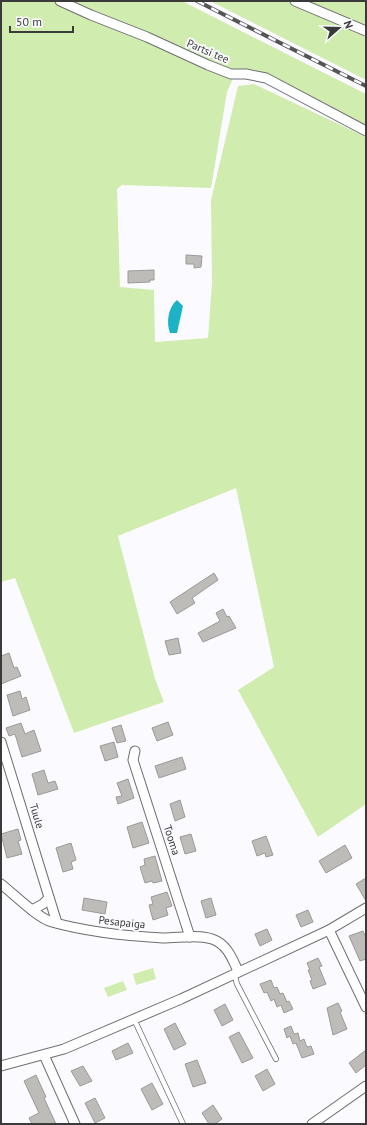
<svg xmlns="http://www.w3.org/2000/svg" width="367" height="1125" viewBox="0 0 367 1125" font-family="'PT Sans',sans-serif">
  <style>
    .green { fill: #d0ecaf }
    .water { fill: #1cb3c7 }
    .building { fill: #bebcb9; stroke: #9c9996 }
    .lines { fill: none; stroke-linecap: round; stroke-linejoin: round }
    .lane-casing { stroke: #6e6e72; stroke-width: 6 }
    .street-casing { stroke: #6e6e72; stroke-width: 11 }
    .lane { stroke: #fff; stroke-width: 4.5 }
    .street { stroke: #fff; stroke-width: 9 }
    .rail-casing { stroke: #555556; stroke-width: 4 }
    .rail { stroke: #fbfbff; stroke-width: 2.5; stroke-dasharray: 8; stroke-linecap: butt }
    .labels { text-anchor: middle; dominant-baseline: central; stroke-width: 4; stroke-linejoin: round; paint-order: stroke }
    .street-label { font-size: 11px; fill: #3a3a3b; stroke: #fbfbff }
  </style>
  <rect width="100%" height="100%" fill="#fbfbff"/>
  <g class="green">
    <polygon points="1,1 52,1 88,18 234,76 227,92 211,188 122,185 117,189 120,287 154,290 155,342 208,338 212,283 211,200 238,86 254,84 366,137 366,804 318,837 238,690 274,667 236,488 118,536 155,679 164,702 74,733 15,578 1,582"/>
    <polygon points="67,1 182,1 366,94 366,127 255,70 252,72 234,71 218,67"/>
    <polygon points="210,1 366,1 366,80"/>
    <polygon points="153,968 156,979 136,985 133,974"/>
    <polygon points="123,981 127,990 108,997 104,988"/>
  </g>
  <path class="water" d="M177,300L183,306L177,333H170C166,323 168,307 177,300Z"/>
  <g class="building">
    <polygon points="186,255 202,256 201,267 194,268 194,264 186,264"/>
    <polygon points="154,270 154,280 150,280 150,282 128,283 128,271"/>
    <polygon points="214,573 218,580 192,598 195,603 177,614 170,602"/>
    <polygon points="223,609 227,617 229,616 236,628 203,642 198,633 220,621 216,613"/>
    <polygon points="178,638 181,653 169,655 165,641"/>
    <polygon points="9,653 14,668 17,667 21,676 1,684 1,656"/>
    <polygon points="20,691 22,699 26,697 30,710 13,716 7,695"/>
    <polygon points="168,722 173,735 157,741 152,728"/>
    <polygon points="21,723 25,734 34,730 41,751 22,757 15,734 9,736 6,728"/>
    <polygon points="121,725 126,741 117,743 112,728"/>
    <polygon points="114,742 118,757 105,761 100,746"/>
    <polygon points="182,757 186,769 159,778 155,766"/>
    <polygon points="44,770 48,783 55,781 58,789 38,795 32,774"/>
    <polygon points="128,779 134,798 118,804 116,797 122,796 117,783"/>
    <polygon points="180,800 185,817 175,821 170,804"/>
    <polygon points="142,822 149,843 133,848 127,827"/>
    <polygon points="18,829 21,840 18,841 22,854 7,858 1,834"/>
    <polygon points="191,834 196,851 185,854 180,837"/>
    <polygon points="266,836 273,855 266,857 265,853 257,856 252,841"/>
    <polygon points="71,843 76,860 71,862 73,869 63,872 56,848"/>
    <polygon points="345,845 352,858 326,873 319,861"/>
    <polygon points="155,856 162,881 153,883 152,881 145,883 140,867 145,865 144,859"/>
    <polygon points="366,878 366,901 356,884"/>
    <polygon points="167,892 172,906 166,908 168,915 153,920 149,905 153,904 151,897"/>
    <polygon points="84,898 107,902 105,914 82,910"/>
    <polygon points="211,898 216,915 206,918 201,901"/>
    <polygon points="308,910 313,922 301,927 296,915"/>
    <polygon points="267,929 272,940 260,946 255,934"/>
    <polygon points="363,931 366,938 366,959 360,961 349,936"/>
    <polygon points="318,958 322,966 319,967 326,984 313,989 310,981 312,980 308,970 310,970 307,963"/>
    <polygon points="271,980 274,988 277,987 280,994 283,993 287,1002 289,1001 293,1009 284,1013 281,1005 277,1007 274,999 271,1001 267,992 264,993 260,984"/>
    <polygon points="338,1003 342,1011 340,1012 347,1029 333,1035 327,1008"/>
    <polygon points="225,1004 233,1020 222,1026 214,1010"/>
    <polygon points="175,1023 186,1044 174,1050 164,1029"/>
    <polygon points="291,1026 294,1034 298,1033 300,1041 304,1039 307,1047 311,1046 314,1054 302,1058 296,1043 293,1044 290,1036 287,1038 284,1029"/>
    <polygon points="239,1032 253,1058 242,1063 229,1037"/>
    <polygon points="128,1043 133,1053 116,1060 112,1051"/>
    <polygon points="366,1050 366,1065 356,1073 349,1063"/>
    <polygon points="197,1060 206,1083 193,1087 185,1064"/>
    <polygon points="83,1066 92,1081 80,1086 71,1071"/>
    <polygon points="267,1069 275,1084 263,1091 255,1076"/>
    <polygon points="36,1075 46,1097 44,1098 56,1124 32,1124 29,1118 39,1113 24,1081"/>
    <polygon points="152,1083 163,1104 152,1110 141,1089"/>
    <polygon points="95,1098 105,1118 95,1123 85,1103"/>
    <polygon points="213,1105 222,1119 215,1124 209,1124 202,1113"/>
  </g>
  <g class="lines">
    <g class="lane-casing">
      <g id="lane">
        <polyline points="234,973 237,984 276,1059"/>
        <polyline points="134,1019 183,1124"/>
      </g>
    </g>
    <g class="street-casing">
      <g id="street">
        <polyline points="60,1 91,15 147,37 208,65 231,74 246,74 266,78 366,131"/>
        <polyline points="295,1 366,31"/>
        <polyline points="1,742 57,923"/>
        <polyline points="135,751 133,760 190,937"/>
        <path d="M1,884C14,894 37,918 52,922C87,932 126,936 163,938C179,938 197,934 212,939C227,944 232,958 238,971"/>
        <polyline points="32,910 43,904 49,898"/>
        <polyline points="329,930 366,1007"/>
        <polyline points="44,1055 75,1124"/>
        <polyline points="1,1066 64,1049 181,999 329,930 366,908"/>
        <polyline points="312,1124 366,1086"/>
      </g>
    </g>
    <use href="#lane" class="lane"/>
    <use href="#street" class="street"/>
    <g class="rail-casing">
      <polyline id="rail" points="197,1 366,86"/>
    </g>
    <use href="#rail" class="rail"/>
  </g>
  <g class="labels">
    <g class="street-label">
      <text transform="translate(208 51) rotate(23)">Partsi tee</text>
      <text transform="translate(37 816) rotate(73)">Tuule</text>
      <text transform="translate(172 840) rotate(72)">Tooma</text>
      <text transform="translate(122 922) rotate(6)">Pesapaiga</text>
    </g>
  </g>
  <rect width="367" height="1125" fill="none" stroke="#3a3a3b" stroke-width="4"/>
  <g transform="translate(339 28) rotate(70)" stroke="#fbfbff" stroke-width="3" paint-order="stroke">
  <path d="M0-3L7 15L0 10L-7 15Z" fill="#3a3a3b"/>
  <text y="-6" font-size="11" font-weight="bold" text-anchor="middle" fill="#3a3a3b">N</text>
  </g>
  <path d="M10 26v6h63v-6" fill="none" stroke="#3a3a3b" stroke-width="2"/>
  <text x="16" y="26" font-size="12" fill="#3a3a3b" stroke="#fbfbff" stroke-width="3" paint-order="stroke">50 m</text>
</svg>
